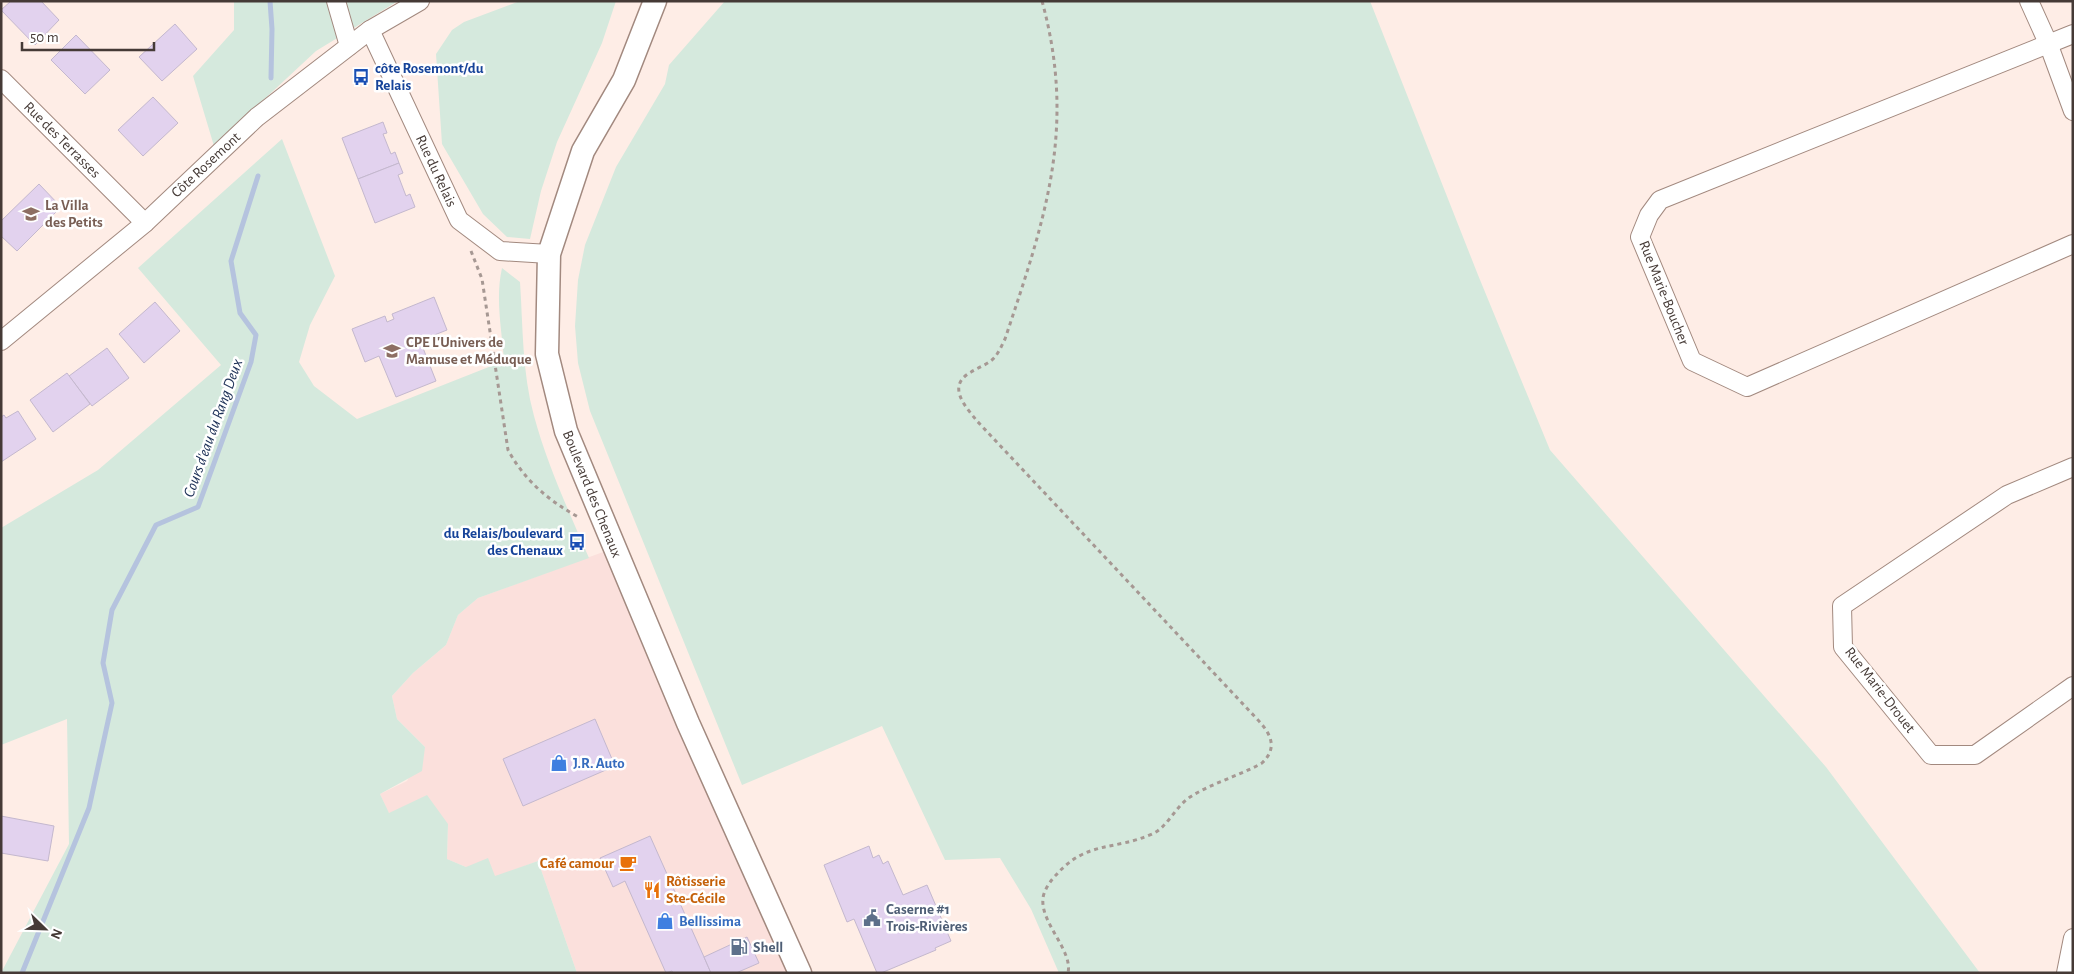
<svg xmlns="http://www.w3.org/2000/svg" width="2074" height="974" viewBox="0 0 2074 974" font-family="'Alegreya Sans',sans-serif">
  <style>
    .commercial { fill: #fbe0dc }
    .green { fill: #d5e9dd }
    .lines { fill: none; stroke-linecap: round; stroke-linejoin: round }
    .stream { stroke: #b5c3de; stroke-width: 5 }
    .building { fill: #e2d2ee; stroke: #c4b8ce }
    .minor-casing { stroke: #a2897f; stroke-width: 20 }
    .major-casing { stroke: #a2897f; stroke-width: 25 }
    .path { stroke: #a69893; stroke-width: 3; stroke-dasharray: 4 4; stroke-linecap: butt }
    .minor { stroke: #fff; stroke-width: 18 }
    .major { stroke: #fff; stroke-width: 22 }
    .labels { text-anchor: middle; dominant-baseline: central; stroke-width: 5; stroke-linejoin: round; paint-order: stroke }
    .transit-label { font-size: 15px; font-weight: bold; fill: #164399; stroke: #fff; text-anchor: start }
    .street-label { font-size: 15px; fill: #453a36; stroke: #fff }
    .education-label { font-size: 15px; font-weight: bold; fill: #785e54; stroke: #fff; text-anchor: start }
    .shop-label { font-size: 15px; font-weight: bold; fill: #366cbe; stroke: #fff; text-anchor: start }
    .food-label { font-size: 15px; font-weight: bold; fill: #c56008; stroke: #fff; text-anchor: end }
    .service-label { font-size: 15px; font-weight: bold; fill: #4e5e75; stroke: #fff; text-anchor: start }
    .water-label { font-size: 16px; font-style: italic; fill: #203359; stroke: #fff }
  </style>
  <rect width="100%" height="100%" fill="#feede6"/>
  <polygon class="commercial" points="614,548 800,973 577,973 538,861 495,877 466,867 447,859 448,824 389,814 380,794 407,781 425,747 397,719 392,696 413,673 446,645 458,615 478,598"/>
  <g class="green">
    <polygon points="234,1 398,1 316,51 214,146 193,76 234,30"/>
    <polygon points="520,1 616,1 602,43 557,142 541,191 530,239 507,237 483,214 442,144 436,54 452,30 464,22"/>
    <polygon points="725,1 1370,1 1478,275 1550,450 1826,767 1980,973 1059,973 1031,909 1000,858 945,860 882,726 742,785 590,411 578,363 575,326 578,280 585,245 616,167 665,84 669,65"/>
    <path d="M282,139L335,276L310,325L299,362L314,386L357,419L504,361C502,330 495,299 502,268L520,282C523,327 522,372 534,416C547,464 569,512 589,558L478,598L458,615L446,645L413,673L392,696L397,719L425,747L422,771L380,794L389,813L427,795L448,824L447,859L466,867L488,858L495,876L538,861L577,973H1L69,844L67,719L1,745V528L98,470L221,365L138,268Z"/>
  </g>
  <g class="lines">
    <g class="stream">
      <polyline points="270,1 272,29 271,78"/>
      <polyline points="22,973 89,808 112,703 103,663 112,610 156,525 198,507 251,362 256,335 240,313 231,261 258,176"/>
    </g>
  </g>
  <g class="building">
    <polygon points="11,1 41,1 59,20 35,45 1,10"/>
    <polygon points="175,24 197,49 162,81 139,57"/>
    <polygon points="76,35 110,70 85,94 51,60"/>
    <polygon points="153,97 178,123 143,156 118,130"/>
    <polygon points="383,122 387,133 383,134 391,154 395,152 399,163 358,179 342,138"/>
    <polygon points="399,163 403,173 398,175 406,196 410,194 415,207 375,223 358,179"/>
    <polygon points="39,184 61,207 17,251 1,236 1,221"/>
    <polygon points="434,297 447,330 414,343 414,346 421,343 436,381 396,397 379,356 365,362 352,329 385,316 387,322 394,319 392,314"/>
    <polygon points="155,302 180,331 144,363 119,334"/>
    <polygon points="107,348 129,378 92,406 69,376"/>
    <polygon points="67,373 90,404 53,432 30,400"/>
    <polygon points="18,411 36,439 1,462 1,417 4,415 6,418"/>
    <polygon points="595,719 615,766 523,806 503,759"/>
    <polygon points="1,816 54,826 48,861 1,853"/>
    <polygon points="650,836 704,957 711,973 673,973 672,971 666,973 625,881 613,887 600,858"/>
    <polygon points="869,846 873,858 879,855 883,864 888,861 903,895 927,885 951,941 935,948 936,950 881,973 877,973 854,919 847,922 824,865"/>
    <polygon points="747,937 759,963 736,973 711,973 704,957"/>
  </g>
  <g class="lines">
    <g class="minor-casing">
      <g id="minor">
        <polyline points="336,1 349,46"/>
        <polyline points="2029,1 2048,43 2073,111"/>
        <polyline points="370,30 459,220 500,251 549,254"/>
        <polyline points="2073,34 1660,200 1649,215 1640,237 1692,361 1747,387 2073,244"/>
        <polyline points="1,79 145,223"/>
        <polyline points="1,341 145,223 257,117 370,30 420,1"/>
        <polyline points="2073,467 2007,495 1842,606 1843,647 1931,755 1975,755 2073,686"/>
        <polyline points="2066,973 2073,938"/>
      </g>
    </g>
    <g class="major-casing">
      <polyline id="major" points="655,1 624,80 583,151 549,254 547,354 566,431 688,723 800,973"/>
    </g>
    <g class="path">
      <path d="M1042,1C1077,129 1045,219 1005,339C1002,345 999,352 995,357C989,364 979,367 971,372C946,386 965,406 977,421L1258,720C1271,734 1278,748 1262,763C1239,776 1212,783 1190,797C1175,807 1167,828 1152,834C1114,851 1087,840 1056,875C1051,880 1044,890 1043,898C1040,923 1073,950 1068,973"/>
      <path d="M471,251L482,279L508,450C525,481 549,501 580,518"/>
    </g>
    <use href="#minor" class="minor"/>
    <use href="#major" class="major"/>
  </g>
  <defs>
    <g id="bus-bare" transform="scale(1.35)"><path d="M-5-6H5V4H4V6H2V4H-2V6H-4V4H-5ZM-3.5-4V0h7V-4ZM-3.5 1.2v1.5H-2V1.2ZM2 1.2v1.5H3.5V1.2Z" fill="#1a4fb4" stroke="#fff" stroke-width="2.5" paint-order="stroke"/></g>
    <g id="school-bare" transform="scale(1.35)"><path d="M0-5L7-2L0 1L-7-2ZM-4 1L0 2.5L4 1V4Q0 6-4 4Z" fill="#8d6e63" stroke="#fff" stroke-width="2.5" paint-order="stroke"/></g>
    <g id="shop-bare" transform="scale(1.35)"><path d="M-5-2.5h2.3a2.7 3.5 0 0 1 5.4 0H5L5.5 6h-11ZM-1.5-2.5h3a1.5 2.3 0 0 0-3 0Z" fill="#3f7fe0" stroke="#fff" stroke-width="2.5" paint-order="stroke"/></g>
    <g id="cafe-bare" transform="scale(1.35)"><path d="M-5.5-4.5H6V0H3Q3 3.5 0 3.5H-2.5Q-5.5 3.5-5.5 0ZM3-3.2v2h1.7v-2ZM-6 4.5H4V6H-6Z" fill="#e8710a" stroke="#fff" stroke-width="2.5" paint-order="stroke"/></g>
    <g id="restaurant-bare" transform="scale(1.35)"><path d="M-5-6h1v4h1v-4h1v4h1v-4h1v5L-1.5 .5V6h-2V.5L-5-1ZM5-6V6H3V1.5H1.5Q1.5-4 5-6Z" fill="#e8710a" stroke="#fff" stroke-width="2.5" paint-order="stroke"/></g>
    <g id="civic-bare" transform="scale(1.35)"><path d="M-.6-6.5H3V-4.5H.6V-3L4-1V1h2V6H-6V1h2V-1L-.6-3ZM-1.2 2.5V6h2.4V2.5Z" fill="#5c6f8a" stroke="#fff" stroke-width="2.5" paint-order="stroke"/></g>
    <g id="fuel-bare" transform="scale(1.35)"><path d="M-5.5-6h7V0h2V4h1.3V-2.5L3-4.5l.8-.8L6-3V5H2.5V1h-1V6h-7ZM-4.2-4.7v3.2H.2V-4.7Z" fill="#5c6f8a" stroke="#fff" stroke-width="2.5" paint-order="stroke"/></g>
  </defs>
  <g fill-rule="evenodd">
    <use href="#bus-bare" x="361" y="77"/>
    <use href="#school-bare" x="31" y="214"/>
    <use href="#school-bare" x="392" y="351"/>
    <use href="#bus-bare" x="577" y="542"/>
    <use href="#shop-bare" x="559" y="763"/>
    <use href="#cafe-bare" x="628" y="863"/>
    <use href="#restaurant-bare" x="652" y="890"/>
    <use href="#civic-bare" x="872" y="918"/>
    <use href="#shop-bare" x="665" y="921"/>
    <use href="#fuel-bare" x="739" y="947"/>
  </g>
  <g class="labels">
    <g class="transit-label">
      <text x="375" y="68">côte Rosemont/du<tspan x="375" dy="17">Relais</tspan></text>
      <text x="563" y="533" text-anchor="end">du Relais/boulevard<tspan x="563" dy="17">des Chenaux</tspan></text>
    </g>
    <g class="street-label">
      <text transform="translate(62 140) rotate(45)">Rue des Terrasses</text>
      <text transform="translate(206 165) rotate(-43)">Côte Rosemont</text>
      <text transform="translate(436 171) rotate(65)">Rue du Relais</text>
      <text transform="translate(1664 293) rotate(68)">Rue Marie-Boucher</text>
      <text transform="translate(592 494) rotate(68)">Boulevard des Chenaux</text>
      <text transform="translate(1880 690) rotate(52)">Rue Marie-Drouet</text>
    </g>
    <g class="education-label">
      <text x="45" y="205">La Villa<tspan x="45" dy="17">des Petits</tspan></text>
      <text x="406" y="342">CPE L'Univers de<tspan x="406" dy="17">Mamuse et Méduque</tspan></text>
    </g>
    <g class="shop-label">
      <text x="573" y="763">J.R. Auto</text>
      <text x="679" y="921">Bellissima</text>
    </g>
    <g class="food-label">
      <text x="614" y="863">Café camour</text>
      <text x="666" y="881" text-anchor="start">Rôtisserie<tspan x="666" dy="17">Ste-Cécile</tspan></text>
    </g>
    <g class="service-label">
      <text x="886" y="909">Caserne #1<tspan x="886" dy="17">Trois-Rivières</tspan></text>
      <text x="753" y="947">Shell</text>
    </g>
    <g class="water-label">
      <text transform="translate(213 428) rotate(-70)">Cours d'eau du Rang Deux</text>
    </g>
  </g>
  <rect width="2074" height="974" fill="none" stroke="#453a36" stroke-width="5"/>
  <g transform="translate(45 929) rotate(113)" stroke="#ffffff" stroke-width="4" paint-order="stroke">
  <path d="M0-4L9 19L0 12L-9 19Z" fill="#453a36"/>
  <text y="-8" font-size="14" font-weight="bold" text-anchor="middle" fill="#453a36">N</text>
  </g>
  <path d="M22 42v8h132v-8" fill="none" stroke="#453a36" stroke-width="2.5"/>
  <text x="30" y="42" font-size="15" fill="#453a36" stroke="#ffffff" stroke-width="4" paint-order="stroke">50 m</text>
</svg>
